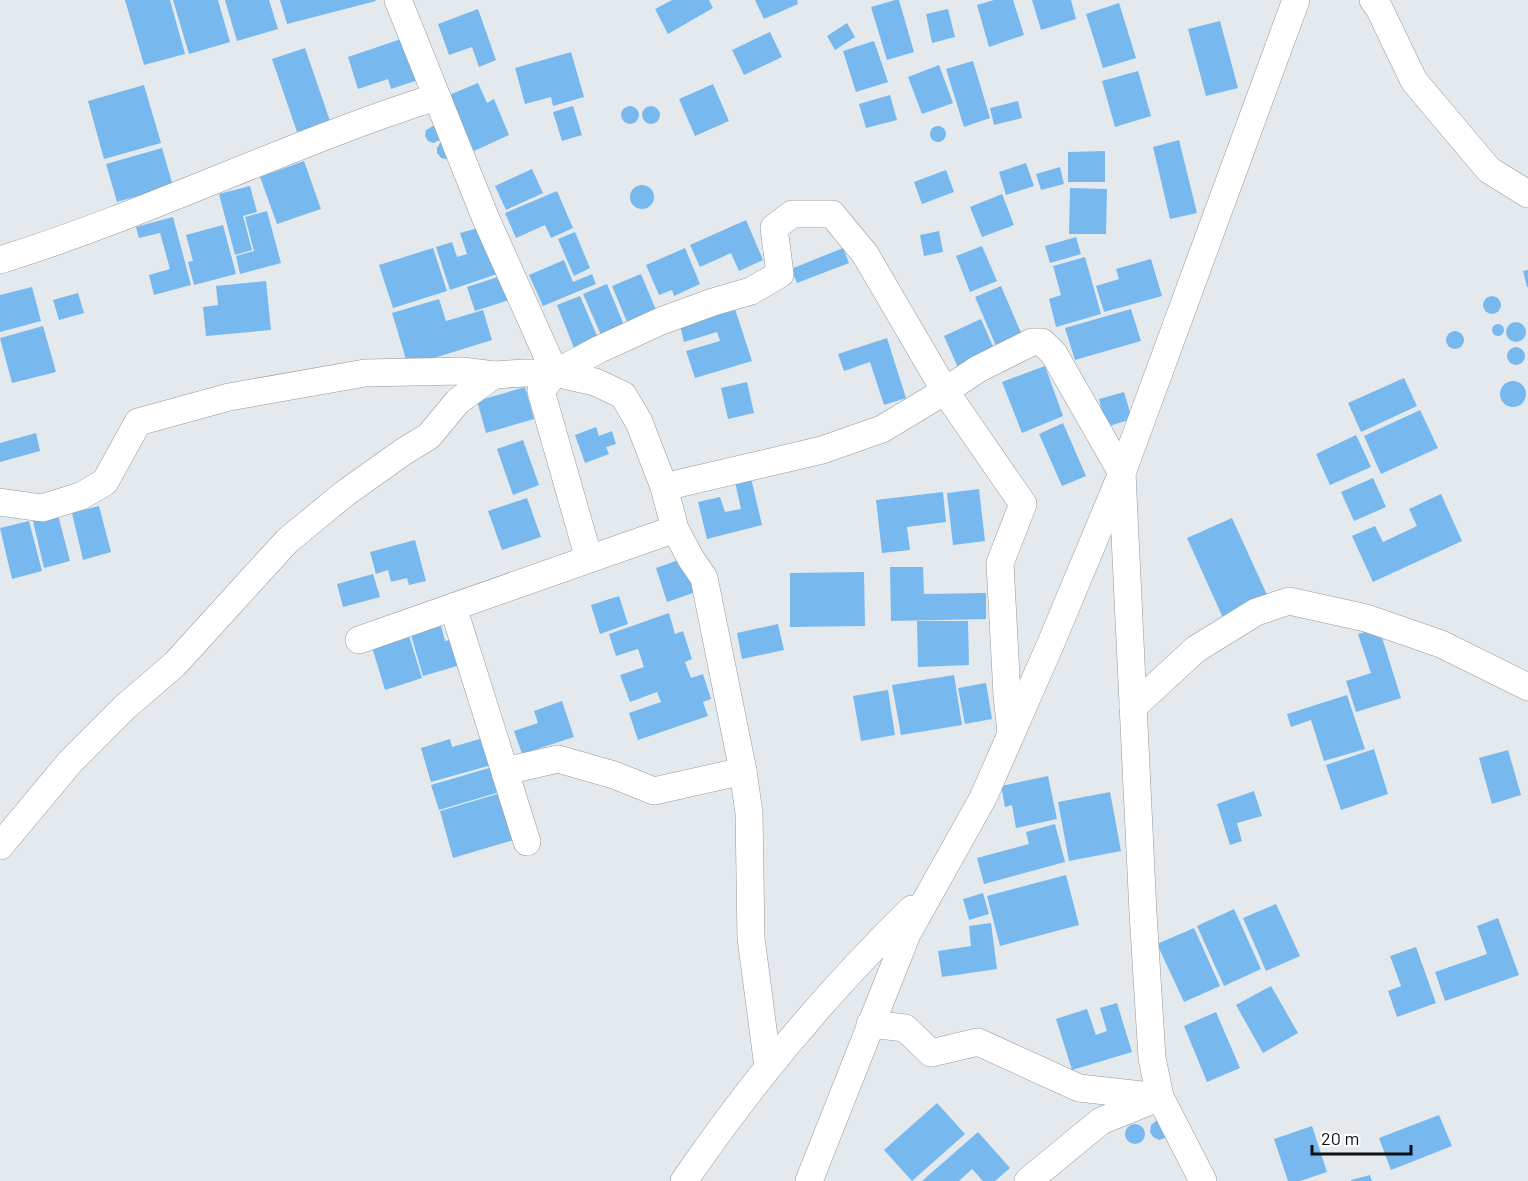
<svg xmlns="http://www.w3.org/2000/svg" width="1528" height="1181" viewBox="0 0 1528 1181" font-family="Barlow,sans-serif">
  <style>
    .building { fill: #77b9ef }
    .lines { fill: none; stroke-linecap: round; stroke-linejoin: round }
    .minor-casing { stroke: #94999d; stroke-width: 28 }
    .minor { stroke: #fff; stroke-width: 27 }
  </style>
  <rect width="100%" height="100%" fill="#e4e9ed"/>
  <g class="building">
    <polygon points="125,0 170,0 185,54 144,65"/>
    <polygon points="173,0 218,0 230,42 189,54"/>
    <polygon points="225,0 269,0 278,29 237,41"/>
    <polygon points="280,0 375,0 376,1 287,24"/>
    <polygon points="672,0 709,0 713,8 668,34 655,9"/>
    <polygon points="755,0 797,0 798,4 764,19"/>
    <polygon points="895,0 899,0 914,52 887,60 871,7"/>
    <polygon points="994,0 1013,0 1024,35 989,47 977,5"/>
    <polygon points="1032,0 1071,0 1076,19 1041,30"/>
    <polygon points="1119,3 1136,58 1103,68 1086,14"/>
    <polygon points="478,9 496,60 479,67 472,47 449,55 438,24"/>
    <polygon points="948,9 955,37 932,43 926,14"/>
    <polygon points="1220,21 1238,88 1206,96 1188,29"/>
    <polygon points="847,23 855,37 835,50 827,36"/>
    <polygon points="770,32 782,57 744,75 732,50"/>
    <polygon points="404,38 418,80 391,89 388,79 358,89 348,57"/>
    <polygon points="874,41 888,82 856,92 843,51"/>
    <polygon points="305,48 330,121 297,132 272,59"/>
    <polygon points="571,52 584,97 553,106 551,97 525,104 515,68"/>
    <polygon points="973,61 990,118 964,127 946,69"/>
    <polygon points="939,65 953,103 922,114 908,77"/>
    <polygon points="1138,71 1151,116 1115,127 1102,81"/>
    <polygon points="478,83 487,103 494,99 509,135 474,151 449,95"/>
    <polygon points="713,84 729,121 695,136 679,99"/>
    <polygon points="144,85 161,143 104,159 88,101"/>
    <polygon points="890,95 897,120 866,128 859,104"/>
    <polygon points="1018,101 1022,118 994,125 990,108"/>
    <polygon points="573,106 582,135 562,141 553,112"/>
    <circle cx="630" cy="115" r="9"/>
    <circle cx="651" cy="115" r="9"/>
    <polygon points="435,125 442,137 438,141 433,143 428,141 425,136 426,130"/>
    <circle cx="938" cy="134" r="8"/>
    <polygon points="445,140 452,157 447,159 441,158 437,153 437,148 440,143"/>
    <polygon points="1179,140 1197,213 1170,219 1153,147"/>
    <polygon points="162,148 173,186 117,202 106,164"/>
    <polygon points="1105,151 1105,182 1068,182 1068,152"/>
    <polygon points="304,161 321,209 277,224 260,177"/>
    <polygon points="1026,163 1034,186 1006,195 999,172"/>
    <polygon points="1060,167 1064,184 1041,190 1036,174"/>
    <polygon points="532,169 543,193 506,210 495,186"/>
    <polygon points="946,170 954,192 922,204 914,182"/>
    <circle cx="642" cy="197" r="12"/>
    <polygon points="250,186 257,212 243,216 252,250 235,255 219,194"/>
    <polygon points="1070,188 1107,189 1106,234 1069,234"/>
    <polygon points="557,191 573,228 551,238 545,225 516,238 505,213"/>
    <polygon points="1002,194 1014,225 982,237 970,207"/>
    <polygon points="267,211 281,263 240,274 236,256 254,251 245,217"/>
    <polygon points="173,217 191,285 154,295 149,275 170,269 160,233 139,238 136,227"/>
    <polygon points="746,220 763,260 739,271 731,253 700,267 690,245"/>
    <polygon points="223,225 236,274 194,285 188,262 193,261 186,235"/>
    <polygon points="485,226 500,273 450,290 436,247 452,242 457,257 467,254 460,233"/>
    <polygon points="939,231 943,252 924,256 920,235"/>
    <polygon points="575,232 590,268 574,276 558,239"/>
    <polygon points="1076,237 1081,254 1050,263 1045,246"/>
    <polygon points="982,246 997,281 970,292 956,256"/>
    <polygon points="433,248 447,291 393,308 379,265"/>
    <polygon points="685,248 700,284 674,296 672,290 659,295 646,265"/>
    <polygon points="843,248 849,263 797,283 791,269"/>
    <polygon points="1085,257 1101,314 1056,327 1049,299 1061,295 1053,266"/>
    <polygon points="1151,259 1162,296 1104,312 1096,286 1119,279 1116,269"/>
    <polygon points="564,260 573,282 592,274 596,284 543,306 529,275"/>
    <polygon points="1528,270 1528,287 1527,287 1523,271"/>
    <polygon points="641,274 656,310 627,322 612,286"/>
    <polygon points="501,276 509,300 475,311 467,287"/>
    <polygon points="266,281 271,330 206,336 203,307 218,305 216,286"/>
    <polygon points="607,284 624,325 601,335 583,294"/>
    <polygon points="1001,286 1022,335 996,346 975,297"/>
    <polygon points="32,287 41,321 0,332 0,295"/>
    <polygon points="78,293 84,313 59,320 53,300"/>
    <polygon points="580,296 598,338 574,348 557,305"/>
    <circle cx="1492" cy="305" r="9"/>
    <polygon points="439,299 446,321 483,310 492,340 408,366 392,313"/>
    <polygon points="735,309 752,361 695,378 686,351 720,341 717,332 684,342 680,325"/>
    <polygon points="1131,309 1141,341 1075,360 1065,328"/>
    <polygon points="981,319 996,353 959,370 944,336"/>
    <circle cx="1516" cy="332" r="10"/>
    <circle cx="1498" cy="330" r="6"/>
    <polygon points="43,326 56,372 12,383 0,338"/>
    <circle cx="1455" cy="340" r="9"/>
    <polygon points="887,338 906,398 884,405 870,362 844,371 838,354"/>
    <circle cx="1516" cy="356" r="9"/>
    <polygon points="1045,366 1063,416 1022,433 1002,382"/>
    <polygon points="1404,378 1417,406 1361,432 1348,403"/>
    <circle cx="1513" cy="394" r="13"/>
    <polygon points="747,382 754,413 728,419 721,388"/>
    <polygon points="525,387 534,419 486,433 477,401"/>
    <polygon points="1124,392 1132,419 1106,427 1099,399"/>
    <polygon points="1420,410 1438,448 1381,474 1364,436"/>
    <polygon points="1063,423 1086,476 1062,486 1039,434"/>
    <polygon points="596,427 599,436 612,431 616,444 606,447 609,454 585,463 575,435"/>
    <polygon points="36,433 40,451 0,462 0,443"/>
    <polygon points="1356,435 1371,467 1330,485 1316,454"/>
    <polygon points="523,440 539,485 513,495 497,449"/>
    <polygon points="751,478 762,525 707,539 698,502 720,497 725,512 741,509 735,482"/>
    <polygon points="1373,478 1386,507 1354,521 1341,492"/>
    <polygon points="979,489 985,541 953,545 947,493"/>
    <polygon points="943,492 946,522 907,527 910,550 882,553 876,500"/>
    <polygon points="1441,494 1462,541 1373,582 1352,536 1375,526 1383,542 1417,526 1409,509"/>
    <polygon points="527,498 541,537 502,550 488,511"/>
    <polygon points="99,506 111,552 83,560 72,513"/>
    <polygon points="58,515 70,561 44,568 33,521"/>
    <polygon points="1232,518 1268,597 1223,618 1187,538"/>
    <polygon points="29,521 42,571 12,579 0,528"/>
    <polygon points="415,540 426,581 409,585 407,578 391,582 388,570 376,574 370,552"/>
    <polygon points="684,558 696,592 667,602 656,568"/>
    <polygon points="890,567 923,567 924,594 986,593 986,619 891,621"/>
    <polygon points="864,572 865,626 790,627 790,573"/>
    <polygon points="373,574 380,597 343,607 337,584"/>
    <polygon points="619,596 628,624 600,634 591,605"/>
    <polygon points="669,613 675,634 683,631 692,659 685,662 691,678 703,674 711,699 703,702 708,716 638,740 629,713 661,702 657,692 630,702 620,675 644,667 638,649 616,656 609,634"/>
    <polygon points="917,621 968,621 969,665 918,667"/>
    <polygon points="778,624 784,650 742,659 737,633"/>
    <polygon points="441,626 445,641 457,638 464,664 423,676 411,635"/>
    <polygon points="1379,628 1401,698 1356,712 1346,681 1371,673 1358,634"/>
    <polygon points="409,636 422,678 385,690 372,647"/>
    <polygon points="954,675 962,725 901,735 892,685"/>
    <polygon points="986,683 992,719 965,724 958,688"/>
    <polygon points="888,690 895,735 861,741 853,696"/>
    <polygon points="1347,695 1365,749 1324,761 1311,720 1291,727 1287,714"/>
    <polygon points="562,701 574,737 522,754 514,731 538,723 534,711"/>
    <polygon points="487,737 495,764 431,782 421,748 450,739 452,747"/>
    <polygon points="1374,749 1388,794 1341,810 1326,765"/>
    <polygon points="1508,750 1521,795 1492,804 1479,758"/>
    <polygon points="496,766 503,791 439,810 431,785"/>
    <polygon points="1048,776 1057,819 1016,828 1012,805 1005,807 1001,786"/>
    <polygon points="1254,791 1262,816 1237,823 1242,841 1230,845 1217,804"/>
    <polygon points="504,792 517,839 453,858 440,811"/>
    <polygon points="1110,792 1121,851 1069,861 1058,802"/>
    <polygon points="1055,824 1065,862 984,884 977,858 1029,844 1026,832"/>
    <polygon points="1066,875 1079,925 1000,946 987,896"/>
    <polygon points="983,893 989,914 969,920 963,899"/>
    <polygon points="1276,904 1300,956 1266,971 1243,918"/>
    <polygon points="1234,909 1261,969 1224,986 1197,926"/>
    <polygon points="1498,918 1519,975 1445,1001 1435,972 1487,954 1477,926"/>
    <polygon points="991,923 997,969 942,977 938,951 971,946 969,926"/>
    <polygon points="1194,928 1220,986 1184,1002 1157,944"/>
    <polygon points="1416,947 1436,1003 1397,1017 1388,991 1401,986 1390,956"/>
    <polygon points="1271,986 1298,1033 1263,1053 1236,1005"/>
    <polygon points="1117,1003 1132,1052 1072,1070 1056,1019 1087,1009 1096,1035 1107,1031 1100,1008"/>
    <polygon points="1216,1012 1240,1068 1207,1082 1184,1026"/>
    <polygon points="937,1103 965,1134 912,1181 884,1150"/>
    <polygon points="1439,1115 1452,1146 1391,1170 1379,1138"/>
    <polygon points="1162,1119 1170,1134 1165,1138 1159,1140 1153,1137 1150,1132 1151,1125 1156,1121"/>
    <circle cx="1135" cy="1134" r="10"/>
    <polygon points="1312,1126 1327,1172 1300,1181 1288,1181 1274,1139"/>
    <polygon points="978,1132 1010,1168 995,1181 983,1181 972,1169 959,1181 922,1181"/>
    <polygon points="1370,1175 1372,1181 1351,1181 1351,1180"/>
  </g>
  <g class="lines">
    <g class="minor-casing">
      <g id="minor">
        <polyline points="398,0 486,219 555,373 600,349 661,321 713,302 751,291 780,274 774,228 792,214 832,214 865,254 945,391 978,369 1032,342 1042,342 1054,354 1122,473 1143,913 1152,1058 1160,1097 1203,1181"/>
        <polyline points="1373,0 1379,8 1414,81 1489,170 1528,194"/>
        <path d="M0,260C148,214 288,144 436,97"/>
        <polyline points="555,373 541,391 589,559"/>
        <polyline points="664,487 822,450 882,429 945,391 1023,504 1000,563 1007,695 1011,733"/>
        <polyline points="0,502 42,508 81,496 105,482 138,422 229,397 365,373 462,371 494,375"/>
        <polyline points="453,607 527,842"/>
        <polyline points="359,640 675,529"/>
        <polyline points="1133,707 1196,649 1256,612 1289,601 1366,618 1441,644 1528,687"/>
        <polyline points="505,771 558,759 614,775 654,791 743,771"/>
        <polyline points="0,846 70,762 125,707 175,664 287,541 344,494 403,452 429,436 458,401 494,375 525,373 555,373 595,382 623,395 639,422 664,487 675,529 691,559 704,578 743,771 749,813 751,938 768,1067"/>
        <polyline points="870,1024 905,1028 931,1053 978,1042 1079,1088 1160,1097 1101,1121 1028,1181"/>
        <path d="M684,1181C751,1083 827,992 912,909"/>
        <polyline points="809,1181 907,934 983,798 1051,643 1122,473 1296,0"/>
      </g>
    </g>
    <use href="#minor" class="minor"/>
  </g>
  <path d="M1312 1145v9h99v-9" fill="none" stroke="#0d0f11" stroke-width="3"/>
  <text x="1321" y="1145" font-size="18" fill="#0d0f11" stroke="#ffffff" stroke-width="4.5" paint-order="stroke">20 m</text>
</svg>
